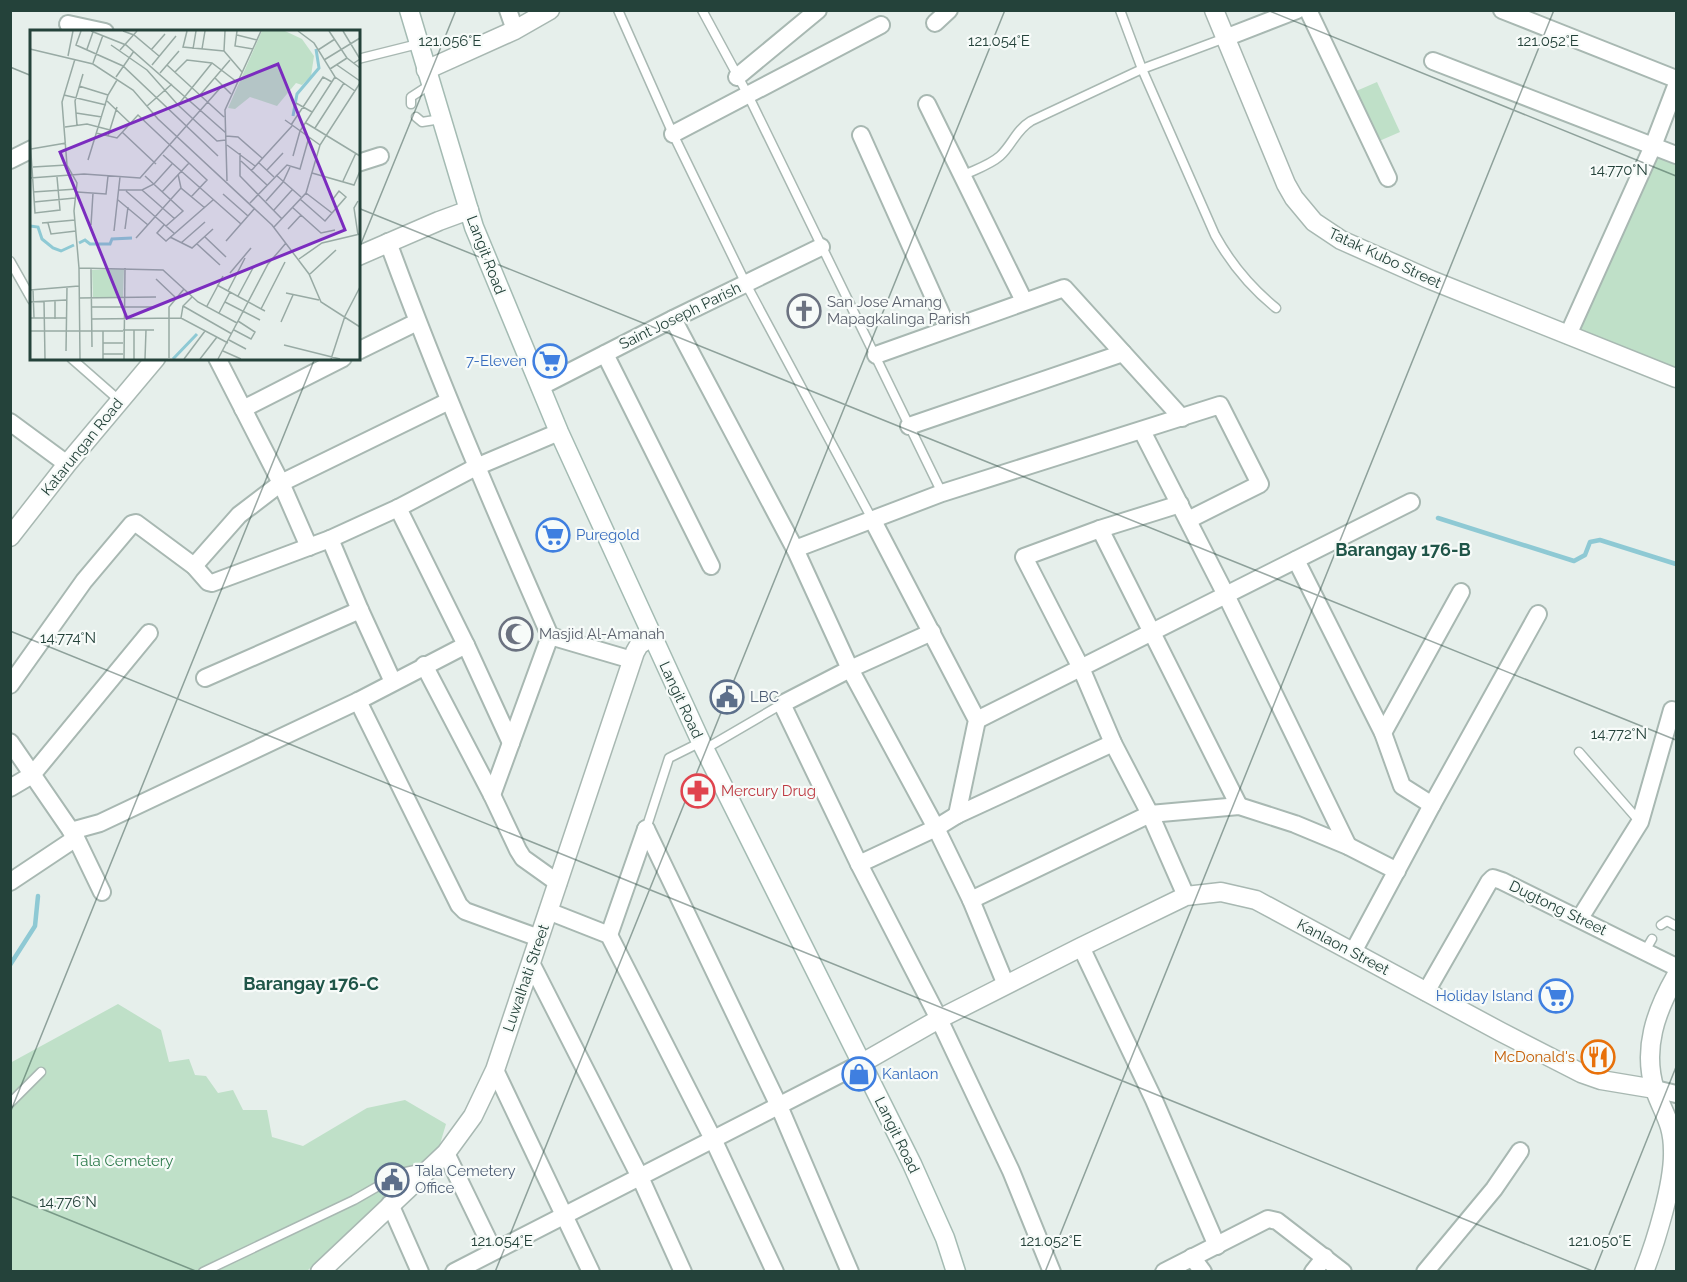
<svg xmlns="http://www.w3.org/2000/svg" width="1687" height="1282" viewBox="0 0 1687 1282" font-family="Raleway,sans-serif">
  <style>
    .green { fill: #bfe0c8 }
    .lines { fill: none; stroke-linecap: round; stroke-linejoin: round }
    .stream { stroke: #8ec9d4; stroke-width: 4.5 }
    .service-casing { stroke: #a8b8b2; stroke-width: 11 }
    .minor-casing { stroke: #a8b8b2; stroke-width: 20 }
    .tertiary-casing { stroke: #a8b8b2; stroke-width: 21 }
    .secondary-casing { stroke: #a4bbb3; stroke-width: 21 }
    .service { stroke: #fff; stroke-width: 8 }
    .minor { stroke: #fff; stroke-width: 16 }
    .tertiary { stroke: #fff; stroke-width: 18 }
    .secondary { stroke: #fff; stroke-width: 18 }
    .ticks { fill: none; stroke: #24423a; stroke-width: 1.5; stroke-opacity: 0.45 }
    .labels { text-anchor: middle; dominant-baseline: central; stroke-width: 4.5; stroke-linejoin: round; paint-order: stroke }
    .street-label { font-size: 15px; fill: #24423a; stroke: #f7fbf9 }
    .worship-label { font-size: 15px; fill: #5b616d; stroke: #f7fbf9; text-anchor: start }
    .shop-label { font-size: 15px; fill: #366cbe; stroke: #f7fbf9; text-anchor: end }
    .service-label { font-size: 15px; fill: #4e5e75; stroke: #f7fbf9; text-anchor: start }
    .health-label { font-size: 15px; fill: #be3a42; stroke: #f7fbf9; text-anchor: start }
    .food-label { font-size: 15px; fill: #c56008; stroke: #f7fbf9; text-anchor: end }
    .park-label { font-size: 15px; fill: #2d7a4b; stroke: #f7fbf9 }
    .quarter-label { font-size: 18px; font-weight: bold; fill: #1f5548; stroke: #f7fbf9 }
    .inset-river { fill: none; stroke: #8ec9d4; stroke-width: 3 }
    .inset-road { fill: none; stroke: #98aaa4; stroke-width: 1.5 }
    .view { fill: #7b2cbf; fill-opacity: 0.15; stroke: #7b2cbf; stroke-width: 3 }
    .inset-edge { fill: none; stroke: #24423a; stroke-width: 3 }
    .ticks-label { font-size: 15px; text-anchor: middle; fill: #24423a; stroke: #f7fbf9; stroke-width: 4.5; stroke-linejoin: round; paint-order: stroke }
  </style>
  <rect width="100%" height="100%" fill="#e6efeb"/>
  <g class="green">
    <polygon points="1377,82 1400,132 1377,142 1354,92"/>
    <polygon points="1655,151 1676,159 1676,369 1575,329"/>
    <polygon points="118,1004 161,1030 169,1062 189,1059 195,1075 206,1076 218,1093 233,1090 243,1110 267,1110 272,1137 303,1146 367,1108 405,1100 446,1124 438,1151 307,1271 11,1271 10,1063"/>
  </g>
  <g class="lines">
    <g class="stream">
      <polyline points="1438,518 1574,561 1585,555 1590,542 1600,540 1676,564"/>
      <polyline points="10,965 35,926 38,896"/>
    </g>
    <g class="service-casing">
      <g id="service">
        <polyline points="618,10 673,134 746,284 872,519"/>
        <polyline points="702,10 748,95 942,493"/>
        <path d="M1120,10L1142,69L1215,235C1231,264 1250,287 1276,308"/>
        <polyline points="358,59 418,44"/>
        <polyline points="411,104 411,97 431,84"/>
        <polyline points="416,117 422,122 441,119"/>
        <path d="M962,176C974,170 990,165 1000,156C1012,145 1016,130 1031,121L1142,69L1225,38"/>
        <polyline points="10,261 32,300"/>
        <polyline points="71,358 120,401"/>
        <polyline points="705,749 782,704"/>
        <polyline points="1579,752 1640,822"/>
        <polyline points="646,829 669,758 701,742"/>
        <polyline points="1661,925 1667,921 1676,926"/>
        <polyline points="1645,951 1652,939"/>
        <polyline points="10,1103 41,1072"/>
        <polyline points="203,1272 354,1200 401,1173 415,1170 422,1176"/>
      </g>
    </g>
    <g class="minor-casing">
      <g id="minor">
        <polyline points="508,10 515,30"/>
        <polyline points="1308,10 1388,178"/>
        <polyline points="1502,10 1676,79"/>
        <polyline points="935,23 949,10"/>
        <polyline points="68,24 105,32"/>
        <polyline points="1225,38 1297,10"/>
        <polyline points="1433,61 1676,155"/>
        <polyline points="737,77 818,10"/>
        <polyline points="927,104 1024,301"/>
        <polyline points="673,134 881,25"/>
        <polyline points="861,135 948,329"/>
        <polyline points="10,160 32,149"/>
        <polyline points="358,163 380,156"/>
        <path d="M388,242C437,376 493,506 550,636L492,795"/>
        <polyline points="673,319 795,549 850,669 936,828 971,900 1006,985"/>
        <polyline points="1568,335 1653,146 1676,86"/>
        <polyline points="358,351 417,322"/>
        <polyline points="605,354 711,566"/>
        <polyline points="876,355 1064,288 1182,418"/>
        <polyline points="217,358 281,483 309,547"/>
        <polyline points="540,387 673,319 821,247"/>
        <polyline points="243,409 343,358"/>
        <polyline points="10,422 67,464"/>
        <polyline points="909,426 1123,353"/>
        <polyline points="1142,431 1226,595 1348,846"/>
        <polyline points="1180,504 1100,529 1024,557 1081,668 1113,743 1150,814 1186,896"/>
        <polyline points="398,508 466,645 511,743"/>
        <polyline points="872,519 977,720 957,815"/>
        <polyline points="1100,529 1239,806"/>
        <polyline points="330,539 360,610 393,682"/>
        <polyline points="795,549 942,493 1220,405 1260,484 1188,520"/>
        <polyline points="1296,560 1383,733 1402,786 1432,805"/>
        <polyline points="194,566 239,515 281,483 449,401"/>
        <polyline points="932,632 850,669 782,704 859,864 939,1019 1011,1171 1052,1272"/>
        <polyline points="550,636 632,660"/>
        <polyline points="424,665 492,795 518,850 523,858 558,883"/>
        <polyline points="205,678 360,610"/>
        <polyline points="10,685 84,581 132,524 136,523 194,566 208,582 212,583 330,539 398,508 476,467 559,432"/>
        <polyline points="358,701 459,905 465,911 539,938"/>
        <polyline points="977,720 1411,502"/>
        <polyline points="1383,733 1461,592"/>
        <polyline points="10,742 76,838 102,892"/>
        <polyline points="10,788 32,775 149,633"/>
        <polyline points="646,829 779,1106 850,1272"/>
        <polyline points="71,831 100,823 358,701 466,645"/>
        <polyline points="859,864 936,828 957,815 1113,743"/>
        <polyline points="10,882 76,838"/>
        <polyline points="971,900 1150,814 1239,806 1295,824 1348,846 1397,871"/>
        <polyline points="548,911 609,935 713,1139 775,1272"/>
        <polyline points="1580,918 1640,822 1672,710"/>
        <polyline points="609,935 646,829"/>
        <polyline points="1081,947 1154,1100 1217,1246"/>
        <polyline points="1353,952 1432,805 1538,614"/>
        <polyline points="531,963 640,1177 683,1272"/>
        <polyline points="1426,992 1489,882 1493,878 1502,881 1676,967"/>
        <polyline points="495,1070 591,1272"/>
        <polyline points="1655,1089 1676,1094"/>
        <polyline points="446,1153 493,1250"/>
        <polyline points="390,1204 420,1272"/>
        <polyline points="1192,1257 1203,1272"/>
        <polyline points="454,1272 862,1063"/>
        <polyline points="1164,1272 1268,1219 1277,1221 1343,1272"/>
        <polyline points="1313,1272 1325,1257"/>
        <polyline points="1425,1272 1494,1189 1520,1151"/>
      </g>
    </g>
    <g class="tertiary-casing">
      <g id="tertiary">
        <polyline points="1214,10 1286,184 1294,198 1314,222 1341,240 1431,280 1676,378"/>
        <polyline points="426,70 515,30 550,10"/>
        <polyline points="358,256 439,221 469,210"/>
        <polyline points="10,537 67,464 156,358"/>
        <polyline points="862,1063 939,1019 1081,947 1186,896 1221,892 1256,900 1501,1032 1581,1073 1601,1080 1655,1089"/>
        <polyline points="320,1272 446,1153 473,1116 495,1070 635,652 639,645 651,637"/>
        <path d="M1644,1272C1656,1241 1674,1183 1673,1151C1673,1123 1663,1113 1655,1090C1642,1049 1656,1011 1676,976"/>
      </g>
    </g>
    <g class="secondary-casing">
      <polyline id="secondary" points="409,10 474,227 559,432 701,742 912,1164 945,1238 956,1272"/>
    </g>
    <use href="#service" class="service"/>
    <use href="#minor" class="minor"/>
    <use href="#tertiary" class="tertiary"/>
    <use href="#secondary" class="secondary"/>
  </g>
  <path class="ticks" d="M1267,10L1676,176M10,67L32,76M358,208L1676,740M358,251L456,10M10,631L1595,1272M10,1113L315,358M10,1196L198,1272M495,1272L1005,10M1045,1272L1554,10M1594,1272L1676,1067"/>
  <defs>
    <g id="church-ring" transform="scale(1.725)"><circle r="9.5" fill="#f7fbf9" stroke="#6b7280" stroke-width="1.5"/><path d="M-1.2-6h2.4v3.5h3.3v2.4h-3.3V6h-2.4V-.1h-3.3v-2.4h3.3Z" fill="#6b7280"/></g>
    <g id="supermarket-ring" transform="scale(1.725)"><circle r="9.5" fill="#f7fbf9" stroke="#3f7fe0" stroke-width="1.5"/><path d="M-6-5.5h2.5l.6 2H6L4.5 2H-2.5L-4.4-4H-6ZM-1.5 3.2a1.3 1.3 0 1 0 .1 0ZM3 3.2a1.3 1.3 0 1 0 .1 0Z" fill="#3f7fe0"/></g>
    <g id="mosque-ring" transform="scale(1.725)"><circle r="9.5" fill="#f7fbf9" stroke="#6b7280" stroke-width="1.5"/><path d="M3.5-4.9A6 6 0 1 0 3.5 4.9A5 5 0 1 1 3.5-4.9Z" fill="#6b7280"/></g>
    <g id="civic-ring" transform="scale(1.725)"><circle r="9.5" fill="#f7fbf9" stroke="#5c6f8a" stroke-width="1.5"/><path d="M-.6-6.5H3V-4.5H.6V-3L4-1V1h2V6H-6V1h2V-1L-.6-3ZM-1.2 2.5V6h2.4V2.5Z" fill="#5c6f8a"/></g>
    <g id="pharmacy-ring" transform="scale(1.725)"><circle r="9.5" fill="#f7fbf9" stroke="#e0444e" stroke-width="1.5"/><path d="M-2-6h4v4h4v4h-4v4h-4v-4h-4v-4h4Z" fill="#e0444e"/></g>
    <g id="restaurant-ring" transform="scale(1.725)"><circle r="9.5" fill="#f7fbf9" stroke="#e8710a" stroke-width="1.5"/><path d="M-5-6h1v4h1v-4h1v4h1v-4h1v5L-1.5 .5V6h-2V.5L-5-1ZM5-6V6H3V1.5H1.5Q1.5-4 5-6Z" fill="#e8710a"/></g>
    <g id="shop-ring" transform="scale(1.725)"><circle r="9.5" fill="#f7fbf9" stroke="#3f7fe0" stroke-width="1.5"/><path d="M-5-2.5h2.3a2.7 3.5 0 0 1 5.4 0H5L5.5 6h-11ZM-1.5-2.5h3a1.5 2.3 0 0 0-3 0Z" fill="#3f7fe0"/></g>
  </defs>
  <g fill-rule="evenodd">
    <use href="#church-ring" x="804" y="311"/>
    <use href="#supermarket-ring" x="550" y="361"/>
    <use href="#supermarket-ring" x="553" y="535"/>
    <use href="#mosque-ring" x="516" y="634"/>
    <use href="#civic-ring" x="727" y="697"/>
    <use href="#pharmacy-ring" x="698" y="791"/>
    <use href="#supermarket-ring" x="1556" y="996"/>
    <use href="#restaurant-ring" x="1598" y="1057"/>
    <use href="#shop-ring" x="859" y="1074"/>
    <use href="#civic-ring" x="392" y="1180"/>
  </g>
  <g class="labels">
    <g class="street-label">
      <text transform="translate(486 255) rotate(69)">Langit Road</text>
      <text transform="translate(1385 258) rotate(25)">Tatak Kubo Street</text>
      <text transform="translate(680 316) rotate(-26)">Saint Joseph Parish</text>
      <text transform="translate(82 447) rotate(-51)">Katarungan Road</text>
      <text transform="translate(681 700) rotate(65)">Langit Road</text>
      <text transform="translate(1558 908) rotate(26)">Dugtong Street</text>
      <text transform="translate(1343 947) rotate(28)">Kanlaon Street</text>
      <text transform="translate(526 978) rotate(-71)">Luwalhati Street</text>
      <text transform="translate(897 1135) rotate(64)">Langit Road</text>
    </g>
    <g class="worship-label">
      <text x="827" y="302">San Jose Amang<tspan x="827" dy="17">Mapagkalinga Parish</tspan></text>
      <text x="539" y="634">Masjid Al-Amanah</text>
    </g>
    <g class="shop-label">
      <text x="527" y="361">7-Eleven</text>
      <text x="576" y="535" text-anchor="start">Puregold</text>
      <text x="1533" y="996">Holiday Island</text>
      <text x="882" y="1074" text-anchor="start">Kanlaon</text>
    </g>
    <g class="service-label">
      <text x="750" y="697">LBC</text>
      <text x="415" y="1171">Tala Cemetery<tspan x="415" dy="17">Office</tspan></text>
    </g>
    <g class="health-label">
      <text x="721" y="791">Mercury Drug</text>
    </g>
    <g class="food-label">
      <text x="1575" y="1057">McDonald's</text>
    </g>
    <g class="park-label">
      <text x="123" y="1161">Tala Cemetery</text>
    </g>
    <g class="quarter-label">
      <text x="1403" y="549">Barangay 176-B</text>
      <text x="311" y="983">Barangay 176-C</text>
    </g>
  </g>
  <g transform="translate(30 30)">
    <rect width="330" height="330" fill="#e6efeb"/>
    <path d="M232,1H255L272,9L284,26L281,46L272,55L266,53L247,76L220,67L205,79L198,78ZM94,239L93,267H63L62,240Z" fill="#bfe0c8"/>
    <path class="inset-river" d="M263,86L267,64L289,38L286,19M0,196L8,197L12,209L23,218L31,221L44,215M49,213L55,210L60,214H80L82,209L102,208M143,329L167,304"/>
    <path class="inset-road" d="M51,1L46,15L93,36L188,126M61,1L96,15L196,103M93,1L104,5L129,26M157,1L153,17L194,21M195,1L194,21L212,42M207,1L205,16L223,19M268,1L284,13L305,47L325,61M299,1L317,28L330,38M313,1L330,29L324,33M207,5L227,10M81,15L117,40L148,75L187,111L196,110M0,19L63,34L103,60L128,89L242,195L279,244L291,272L330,297M57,19L63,2M163,19L166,1M172,19L175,1M90,20L107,1M121,20L135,4M288,20L305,9M38,26L43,1M45,29L32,72L37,135L47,153L44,181L49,238L50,329M294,30L330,8M63,33L73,5M122,35L146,6M137,35L194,87M307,35L330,51M300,39L317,28M145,42L157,30L182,33L207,52M130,43L149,21M86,47L104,21M185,48L201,64M49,56L78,65M34,65L76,75M170,65L200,30M77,71L100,93M266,73L282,82M148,75L182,33M117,76L142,54M46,83L72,87M255,90L290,115M276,93L330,126M47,95L45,71L53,44M261,95L293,47L302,52M35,97L57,94L80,100M285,98L314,53M92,102L126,134M66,103L87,108L108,85L177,150L161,167M78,106L87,77M196,106L208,107L232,128M0,109L5,183L30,180L27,147M197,115L225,136M1,119L36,113M210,123V146L252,189M133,125L211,194M263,126L270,101L305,47M58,130L78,65L87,50M211,131L237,155M228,132L244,147M3,137L37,135M237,140L253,123M221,141L262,96M282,143L324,155L330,141M148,144L151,158L175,178M246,145L271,167M115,146L153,181L136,196M0,148L54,144L110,148L192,56M197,151L195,80L231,1M313,151L326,123M89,160H112L124,154L142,134M112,160L145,189M96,161L145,204M3,162L47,159M47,162L76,164L78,146M132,162L159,133M276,163L302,183M193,164L218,186M270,169L295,191L316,167L309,161L303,169M88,170L118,195M236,171L253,152L260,137M4,172L45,168M220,173L257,135L270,139L279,107M262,177L291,203L305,200M244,180L262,160M12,193L45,190M18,193L21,204L46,201M61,195L63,163M134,195L127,203L136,211L183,170M244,197L276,163L290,115L330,53M95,199L98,177M258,199L271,185M84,201L90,147M328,205L324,178L328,171M140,207L162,218L183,199M175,207L196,227M106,208L151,158M196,211L225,178M151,213L175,192M167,214L190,235M269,229L292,213L330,204M49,238L133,240L168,272L207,293M61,239L62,317M200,243L221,218M280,244L306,220M126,249L145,267M187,255L235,281M0,260L49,256M3,260L4,288M198,261L215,228M256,263L289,270M208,266L224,236M49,268L126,267M14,271L15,329M0,272L36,270M195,272L230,290M153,276L202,304M177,276L193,246M62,277H126M231,279L255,232M189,283L200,262M0,288H36M151,288L153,276L162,267M25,289V270M62,289L151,288L198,313M251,292L263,265M93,300H124M204,300L221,309L225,302L208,291M0,301H93M199,310L216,319M73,313H93M254,315L310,329M36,321L37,257M193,321L211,329M73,324H93M139,328V277L154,259M73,329V301M94,329L95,238M104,329V300M115,329L116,300M154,329L175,301M170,329L187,307M188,329L238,234L256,213M301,329L315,286L330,257"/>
    <path class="view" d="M248,34L315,200L97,288L30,122Z"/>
    <rect width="330" height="330" class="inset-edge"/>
  </g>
  <g class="ticks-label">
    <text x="1548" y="46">121.052°E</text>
    <text x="450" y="46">121.056°E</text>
    <text x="999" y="46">121.054°E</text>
    <text x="1619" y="175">14.770°N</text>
    <text x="68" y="643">14.774°N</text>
    <text x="1619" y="739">14.772°N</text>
    <text x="68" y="1207">14.776°N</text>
    <text x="502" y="1246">121.054°E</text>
    <text x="1051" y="1246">121.052°E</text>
    <text x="1600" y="1246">121.050°E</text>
  </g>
  <rect width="1687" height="1282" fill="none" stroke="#24423a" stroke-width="24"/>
</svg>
